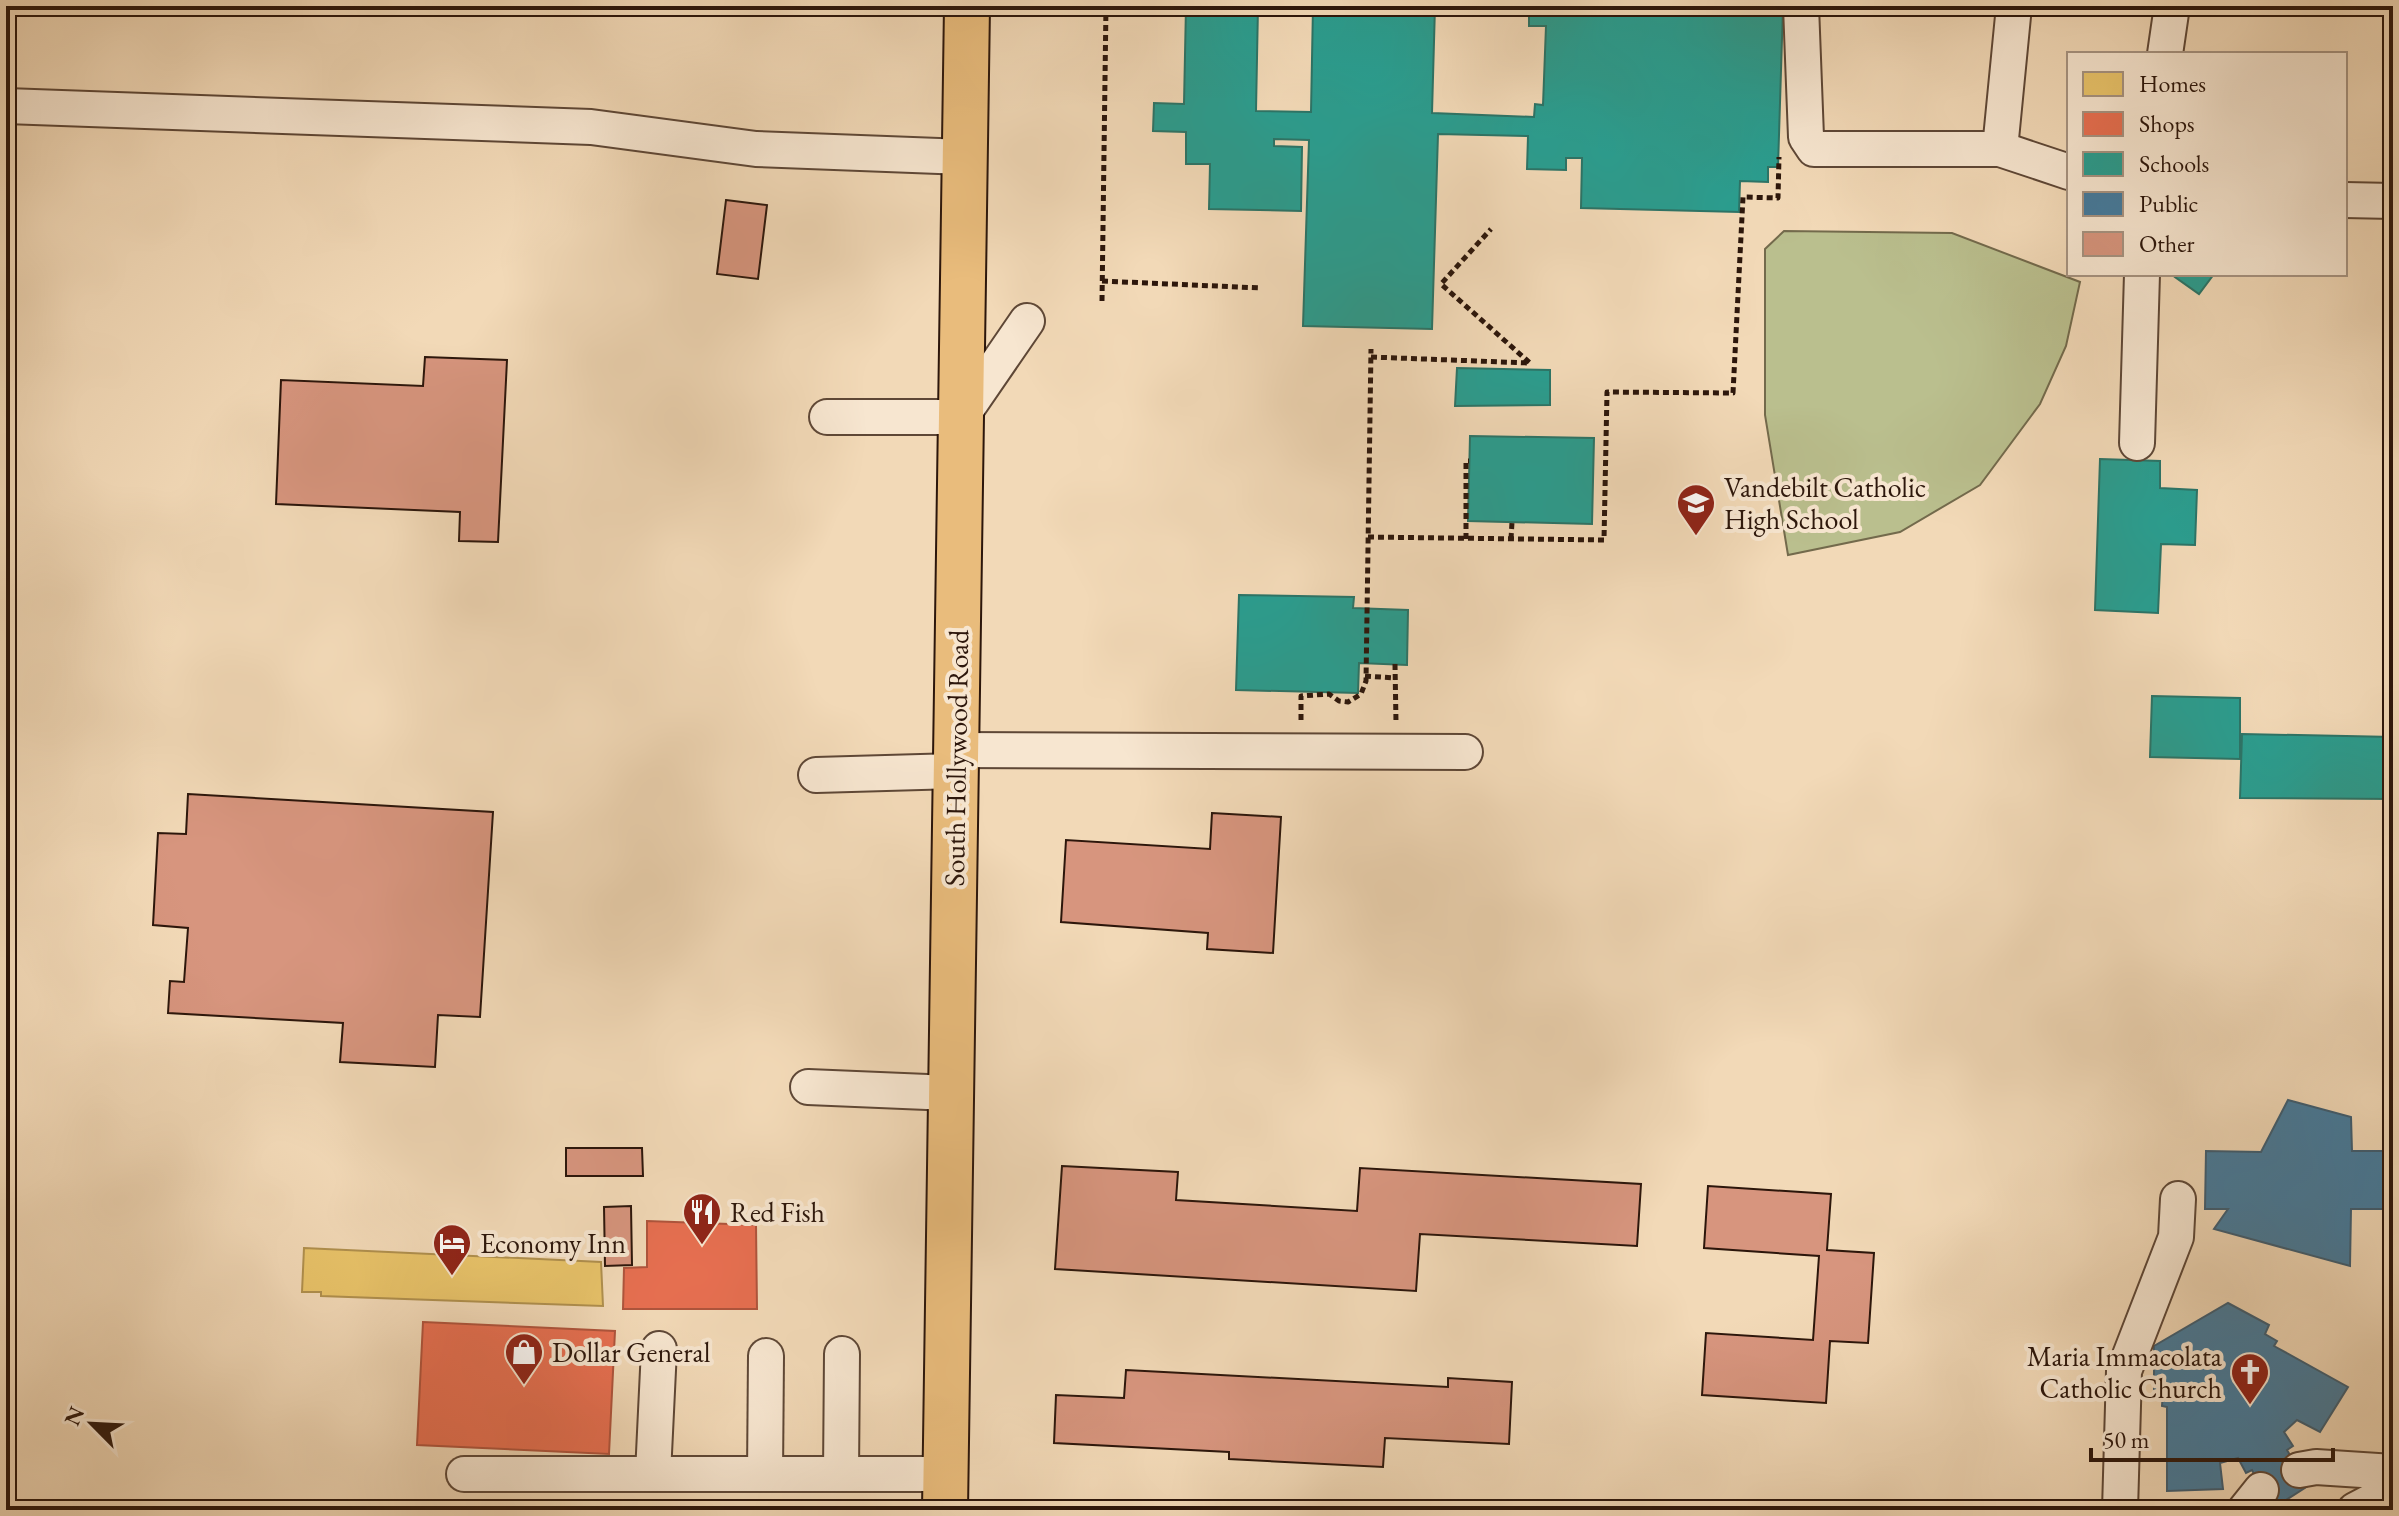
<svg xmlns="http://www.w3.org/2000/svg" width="2399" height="1516" viewBox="0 0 2399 1516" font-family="'EB Garamond',serif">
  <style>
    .green { fill: #babf8e; stroke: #736a4c; stroke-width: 2 }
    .homes { fill: #e9c46a; stroke: #b0904e; stroke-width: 2 }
    .shops { fill: #e76f51; stroke: #af543c; stroke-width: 2 }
    .schools { fill: #2a9d8f; stroke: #2b7467; stroke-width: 2 }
    .public { fill: #457b9d; stroke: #3e5d71; stroke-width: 2 }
    .building { fill: #d7957e; stroke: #2c160b; stroke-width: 2 }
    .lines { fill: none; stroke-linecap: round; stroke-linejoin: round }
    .minor-casing { stroke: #5e4736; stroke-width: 38 }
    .major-casing { stroke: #2c160b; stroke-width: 48 }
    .path { stroke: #2c160b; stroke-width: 5; stroke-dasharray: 6 4; stroke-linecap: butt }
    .minor { stroke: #f7e6d0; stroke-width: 34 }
    .major { stroke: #e9bc7c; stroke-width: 44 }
    .labels { text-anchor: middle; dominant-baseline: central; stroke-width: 8; stroke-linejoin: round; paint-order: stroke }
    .poi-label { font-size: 28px; fill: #2c160b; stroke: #f7e6d0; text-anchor: start }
    .street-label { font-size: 28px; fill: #2c160b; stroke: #f7e6d0 }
  </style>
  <rect width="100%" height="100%" fill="#f2d9b7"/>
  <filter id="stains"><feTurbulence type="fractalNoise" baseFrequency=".0025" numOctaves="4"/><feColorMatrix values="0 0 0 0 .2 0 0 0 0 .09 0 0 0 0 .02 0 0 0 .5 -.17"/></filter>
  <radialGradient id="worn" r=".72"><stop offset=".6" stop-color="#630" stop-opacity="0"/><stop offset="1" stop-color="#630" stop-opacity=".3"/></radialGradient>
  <polygon class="green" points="1784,231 1952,233 2080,282 2066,346 2040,404 1980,485 1900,532 1788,555 1765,415 1765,249"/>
  <polygon class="homes" points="304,1248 601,1262 603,1306 321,1296 321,1292 302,1292"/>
  <g class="shops">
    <polygon points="647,1221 756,1225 757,1309 623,1309 624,1268 647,1267"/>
    <polygon points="423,1322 615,1331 609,1454 417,1445"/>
  </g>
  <g class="schools">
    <polygon points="1186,6 1258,6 1256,111 1311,112 1313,6 1435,6 1432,113 1534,117 1535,104 1543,105 1546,26 1529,26 1529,6 1783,6 1778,167 1768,167 1768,182 1740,181 1739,212 1581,208 1582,158 1566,158 1566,170 1527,169 1528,136 1438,134 1432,329 1303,326 1309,140 1274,139 1274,146 1302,147 1301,211 1209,209 1210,164 1186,164 1186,132 1153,131 1154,103 1184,104"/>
    <polygon points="2178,274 2214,274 2199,294 2175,277"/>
    <polygon points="1457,368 1550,370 1550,405 1455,406"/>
    <polygon points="1470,436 1594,438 1592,524 1468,521"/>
    <polygon points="2100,459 2160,461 2160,488 2197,490 2195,545 2161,544 2158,613 2095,610"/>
    <polygon points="1239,595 1354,597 1353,608 1408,610 1407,665 1359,663 1358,693 1236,690"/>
    <polygon points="2152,696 2240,698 2240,759 2150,757"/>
    <polygon points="2242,734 2393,737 2393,799 2240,798"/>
  </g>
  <g class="public">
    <polygon points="2288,1100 2351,1117 2352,1151 2393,1151 2393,1209 2351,1209 2350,1266 2214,1229 2228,1209 2205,1209 2206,1151 2261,1152"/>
    <polygon points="2228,1303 2269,1325 2265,1334 2277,1341 2274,1346 2348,1387 2320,1432 2297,1420 2284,1432 2293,1446 2287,1450 2308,1486 2272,1509 2252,1470 2246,1473 2238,1458 2220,1463 2223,1489 2167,1491 2167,1407 2162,1406 2163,1392 2154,1391 2154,1346"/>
  </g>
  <g class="building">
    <polygon points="726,200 767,205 758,279 717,274"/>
    <polygon points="425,357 507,360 498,542 459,541 460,512 276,504 281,380 423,386"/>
    <polygon points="188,794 493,812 480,1017 438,1015 435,1067 340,1062 343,1023 168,1013 170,981 184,982 188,928 153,925 158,833 186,834"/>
    <polygon points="1212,813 1281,817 1273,953 1207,949 1208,933 1061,922 1066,840 1210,849"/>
    <polygon points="566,1148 642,1148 643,1176 566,1176"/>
    <polygon points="1062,1166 1178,1172 1176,1200 1357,1211 1360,1168 1641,1184 1637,1246 1420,1234 1416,1291 1055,1269"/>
    <polygon points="1708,1186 1831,1194 1827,1250 1874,1253 1868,1343 1830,1341 1826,1403 1702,1395 1706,1333 1813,1340 1819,1256 1704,1248"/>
    <polygon points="631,1206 632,1265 605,1266 604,1207"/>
    <polygon points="1126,1370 1448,1387 1448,1378 1512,1382 1509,1444 1385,1438 1383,1467 1229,1459 1229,1452 1054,1443 1056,1395 1124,1398"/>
    <polygon points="75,1504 167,1510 74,1510"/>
  </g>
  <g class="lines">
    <g class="minor-casing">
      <g id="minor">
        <polyline points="1801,6 1806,137 1814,149 2000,149 2069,172"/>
        <polyline points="2165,54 2172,6"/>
        <polyline points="6,106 591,127 756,149 965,157"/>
        <polyline points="2000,149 2014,6"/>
        <polyline points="2345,200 2393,201"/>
        <polyline points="827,417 961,417 1027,321"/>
        <polyline points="2137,443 2142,274"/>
        <polyline points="956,750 1465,752"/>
        <polyline points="816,775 956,771"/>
        <polyline points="808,1087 951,1093"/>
        <polyline points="2299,1470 2316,1467 2393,1472"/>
        <polyline points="464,1474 946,1474"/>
        <polyline points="653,1474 659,1349"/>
        <polyline points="765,1474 766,1356"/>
        <polyline points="841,1474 842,1354"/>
        <polyline points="2120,1510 2124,1371 2176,1237 2178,1199"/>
        <polyline points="2245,1510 2261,1490"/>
        <polyline points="2355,1510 2393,1490"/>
      </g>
    </g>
    <g class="major-casing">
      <polyline id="major" points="945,1510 967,6"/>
    </g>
    <g class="path">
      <polyline points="1102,281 1261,288"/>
      <polyline points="1102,301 1106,6"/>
      <polyline points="1371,357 1530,363 1441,284 1491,229"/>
      <polyline points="1368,537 1604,540 1607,392 1733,393 1743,197 1778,198 1779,157"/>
      <polyline points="1466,539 1466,461 1469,461"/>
      <polyline points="1511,539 1512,522"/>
      <polyline points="1395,664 1396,722"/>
      <polyline points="1365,676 1395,678"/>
      <polyline points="1301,720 1301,696 1329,694 1339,701 1348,702 1361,694 1366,681 1371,349"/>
    </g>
    <use href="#minor" class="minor"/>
    <use href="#major" class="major"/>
  </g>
  <defs>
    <g id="school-pin" transform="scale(2)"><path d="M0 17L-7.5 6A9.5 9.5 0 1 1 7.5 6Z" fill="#8f2418" stroke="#f7e6d0"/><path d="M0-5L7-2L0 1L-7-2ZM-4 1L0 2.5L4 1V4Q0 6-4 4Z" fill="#fff"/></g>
    <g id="restaurant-pin" transform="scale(2)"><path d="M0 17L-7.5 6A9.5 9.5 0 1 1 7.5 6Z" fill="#8f2418" stroke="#f7e6d0"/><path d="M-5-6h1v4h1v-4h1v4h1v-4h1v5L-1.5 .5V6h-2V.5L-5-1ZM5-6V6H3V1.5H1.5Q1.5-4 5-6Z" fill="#fff"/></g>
    <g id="hotel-pin" transform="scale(2)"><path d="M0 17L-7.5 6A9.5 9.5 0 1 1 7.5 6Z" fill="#8f2418" stroke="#f7e6d0"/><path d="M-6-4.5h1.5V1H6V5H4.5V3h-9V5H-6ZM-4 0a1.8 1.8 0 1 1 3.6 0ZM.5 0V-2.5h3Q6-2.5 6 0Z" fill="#fff"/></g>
    <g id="shop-pin" transform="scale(2)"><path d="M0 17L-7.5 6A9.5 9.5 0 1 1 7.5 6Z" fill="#8f2418" stroke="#f7e6d0"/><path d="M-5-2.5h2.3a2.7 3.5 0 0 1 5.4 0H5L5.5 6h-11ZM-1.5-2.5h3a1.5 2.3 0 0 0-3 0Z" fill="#fff"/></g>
    <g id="church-pin" transform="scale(2)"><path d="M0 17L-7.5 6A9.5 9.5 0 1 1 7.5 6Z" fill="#8f2418" stroke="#f7e6d0"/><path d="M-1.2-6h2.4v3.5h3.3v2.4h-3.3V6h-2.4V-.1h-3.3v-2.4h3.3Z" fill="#fff"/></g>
  </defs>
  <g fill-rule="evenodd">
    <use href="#school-pin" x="1696" y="503"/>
    <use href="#restaurant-pin" x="702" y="1212"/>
    <use href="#hotel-pin" x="452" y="1243"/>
    <use href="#shop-pin" x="524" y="1352"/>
    <use href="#church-pin" x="2250" y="1372"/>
  </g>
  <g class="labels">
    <g class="poi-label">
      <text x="1724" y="487">Vandebilt Catholic<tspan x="1724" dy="32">High School</tspan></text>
      <text x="730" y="1212">Red Fish</text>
      <text x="480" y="1243">Economy Inn</text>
      <text x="552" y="1352">Dollar General</text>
      <text x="2222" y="1356" text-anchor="end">Maria Immacolata<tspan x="2222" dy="32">Catholic Church</tspan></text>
    </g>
    <g class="street-label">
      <text transform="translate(956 758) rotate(-89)">South Hollywood Road</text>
    </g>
  </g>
  <rect width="2399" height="1516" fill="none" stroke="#f2d9b7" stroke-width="32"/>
  <rect x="8" y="8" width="2383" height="1500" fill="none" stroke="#2c160b" stroke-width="4"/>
  <rect x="16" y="16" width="2367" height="1484" fill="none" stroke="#2c160b" stroke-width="2"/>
  <rect x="2067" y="52" width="280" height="224" fill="#f7e6d0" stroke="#a69381" stroke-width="2"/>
  <rect x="2083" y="72" width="40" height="24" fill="#e9c46a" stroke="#a69381" stroke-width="2"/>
  <text x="2139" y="92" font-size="24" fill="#2c160b">Homes</text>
  <rect x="2083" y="112" width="40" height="24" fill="#e76f51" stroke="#a69381" stroke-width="2"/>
  <text x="2139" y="132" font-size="24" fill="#2c160b">Shops</text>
  <rect x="2083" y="152" width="40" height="24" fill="#2a9d8f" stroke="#a69381" stroke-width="2"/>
  <text x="2139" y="172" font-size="24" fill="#2c160b">Schools</text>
  <rect x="2083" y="192" width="40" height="24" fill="#457b9d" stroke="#a69381" stroke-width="2"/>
  <text x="2139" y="212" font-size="24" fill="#2c160b">Public</text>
  <rect x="2083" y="232" width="40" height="24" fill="#d7957e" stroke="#a69381" stroke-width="2"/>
  <text x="2139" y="252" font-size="24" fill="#2c160b">Other</text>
  <g transform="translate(92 1424) rotate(294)" stroke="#f7e6d0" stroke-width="6" paint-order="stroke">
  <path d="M0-6L14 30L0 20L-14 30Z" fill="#2c160b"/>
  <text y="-12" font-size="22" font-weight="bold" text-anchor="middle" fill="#2c160b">N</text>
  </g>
  <path d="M2091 1448v12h242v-12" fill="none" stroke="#2c160b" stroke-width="4"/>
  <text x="2103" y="1448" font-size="24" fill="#2c160b" stroke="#f7e6d0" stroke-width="6" paint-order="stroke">50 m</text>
  <rect width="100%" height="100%" filter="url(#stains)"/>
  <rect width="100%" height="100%" fill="url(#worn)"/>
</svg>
